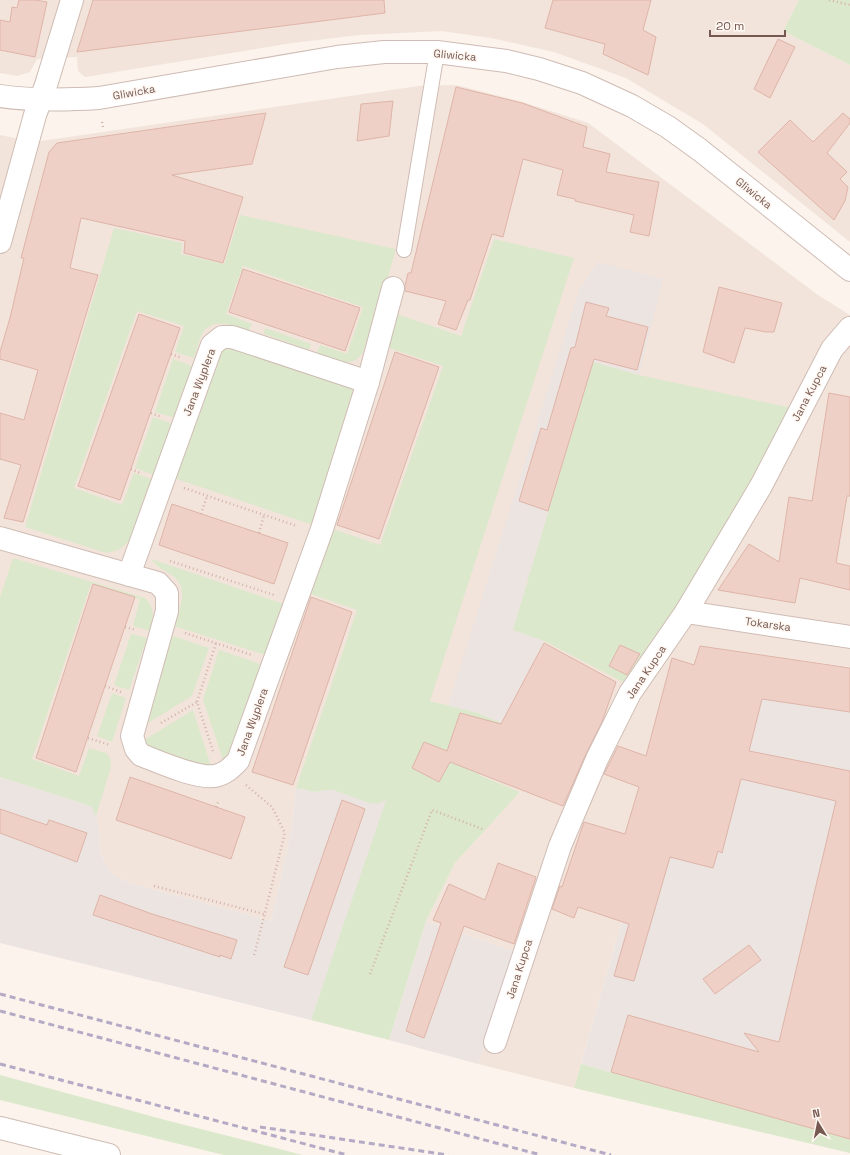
<svg xmlns="http://www.w3.org/2000/svg" width="850" height="1155" viewBox="0 0 850 1155" font-family="'Space Grotesk',sans-serif">
  <style>
    .residential { fill: #f2e4db }
    .industrial { fill: #ebe4e1 }
    .green { fill: #dce8cb }
    .building { fill: #eed0c6; stroke: #dfb4a8 }
    .lines { fill: none; stroke-linecap: round; stroke-linejoin: round }
    .service-casing { stroke: #cfbcb4; stroke-width: 16 }
    .minor-casing { stroke: #cfbcb4; stroke-width: 24 }
    .tertiary-casing { stroke: #cfbcb4; stroke-width: 24 }
    .path { stroke: #d4b2a8; stroke-width: 2.5; stroke-dasharray: 1 3; stroke-linecap: butt }
    .service { stroke: #fff; stroke-width: 14 }
    .minor { stroke: #fff; stroke-width: 22 }
    .tertiary { stroke: #fff; stroke-width: 22 }
    .rail { stroke: #b4aac5; stroke-width: 3; stroke-dasharray: 6 4; stroke-linecap: butt }
    .labels { text-anchor: middle; dominant-baseline: central; stroke-width: 3; stroke-linejoin: round; paint-order: stroke }
    .street-label { font-size: 11px; fill: #755850; stroke: #fef7f2 }
  </style>
  <rect width="100%" height="100%" fill="#fbf3ec"/>
  <g class="residential">
    <polygon points="0,0 799,0 783,31 850,65 850,242 703,124 626,78 554,52 491,38 442,31 359,35 292,43 85,77 78,71 77,57 37,59 30,72 17,76 0,73"/>
    <polygon points="456,85 523,102 588,123 818,295 850,315 850,667 700,646 574,1088 478,1064 518,953 426,921 455,863 520,792 478,775 500,723 478,713 430,701 296,788 291,833 271,921 129,883 112,874 104,861 100,851 99,829 91,806 0,777 0,135 34,142 419,86"/>
  </g>
  <g class="industrial">
    <polygon points="598,262 663,279 639,375 593,362 513,630 544,641 501,723 478,713 448,706 579,290"/>
    <polygon points="700,646 850,668 850,1139 581,1064"/>
    <polygon points="0,777 91,806 96,816 99,829 100,852 104,861 112,874 129,883 271,921 291,833 296,788 316,792 325,790 334,790 387,800 311,1020 0,943"/>
    <polygon points="426,921 518,953 478,1064 389,1040"/>
  </g>
  <g class="green">
    <polygon points="799,0 850,0 850,65 783,31"/>
    <path d="M240,215L396,249L370,338L362,354L357,359L351,362H343L317,353L320,345L347,354L363,307L243,266L226,314L252,324L249,331C236,327 215,317 204,331C199,338 197,350 194,358L175,352L184,326L137,311L74,488L122,505L134,473L152,479C146,497 138,531 126,544C120,550 114,552 106,553L25,527L114,228L182,243L181,254L224,264Z"/>
    <polygon points="494,239 574,258 430,701 478,713 501,723 479,775 520,792 455,863 426,921 389,1040 311,1020 386,800 380,803 372,804 334,790 325,790 316,792 296,788 357,610 311,594 333,529 380,545 443,366 386,347 394,313 461,336"/>
    <polygon points="265,328 311,344 309,350 264,334"/>
    <polygon points="229,346 359,385 316,526 174,478 219,352"/>
    <polygon points="173,359 192,366 175,418 155,412"/>
    <polygon points="593,362 639,375 792,408 744,498 674,609 623,682 544,641 513,630"/>
    <polygon points="153,417 173,424 154,475 135,468"/>
    <path d="M13,558L145,598C156,609 153,617 150,631L133,626L140,599L91,584L32,759L79,776L89,748L106,753L110,758L111,767L96,816L91,806L0,777V597Z"/>
    <path d="M151,559L287,605L269,656L174,626C179,610 190,589 173,576C165,570 157,568 151,559Z"/>
    <polygon points="131,634 147,638 129,690 114,685"/>
    <polygon points="167,634 209,648 192,696 138,729"/>
    <polygon points="219,650 266,666 235,752 224,763 203,700"/>
    <polygon points="112,693 126,698 112,742 97,736"/>
    <polygon points="193,710 211,766 205,768 147,751 141,742"/>
    <polygon points="581,1064 850,1139 850,1153 574,1088"/>
    <polygon points="0,1075 169,1121 303,1155 224,1155 0,1100"/>
  </g>
  <g class="building">
    <polygon points="19,0 35,0 47,2 35,57 0,50 0,20 10,22 12,7 17,8"/>
    <polygon points="93,0 384,0 385,13 77,52"/>
    <polygon points="553,0 651,0 643,30 656,37 648,75 603,54 605,44 545,28"/>
    <polygon points="778,39 795,47 770,98 754,89"/>
    <polygon points="456,87 522,103 587,127 583,147 610,154 606,172 659,182 649,236 630,232 634,215 575,201 575,199 557,195 563,170 523,159 503,237 492,234 470,300 468,300 456,330 438,324 446,301 405,291 405,286 408,273 411,273"/>
    <polygon points="393,101 389,136 357,141 361,104"/>
    <polygon points="266,113 252,164 172,175 243,197 223,263 184,253 185,241 81,218 70,268 98,275 23,522 4,518 21,465 0,459 0,413 24,420 38,370 0,359 0,352 10,318 24,258 21,258 49,152 57,143"/>
    <polygon points="843,113 850,119 850,123 827,153 847,172 840,179 848,187 845,201 834,220 758,152 790,120 813,142"/>
    <polygon points="243,269 360,308 345,351 229,312"/>
    <polygon points="719,287 782,303 774,332 766,332 745,328 734,363 703,352"/>
    <polygon points="586,302 609,308 606,316 648,327 637,370 594,359 548,511 519,501 541,428 547,430 571,348 575,347"/>
    <polygon points="139,314 180,328 120,500 78,486"/>
    <polygon points="395,352 439,367 379,539 337,525"/>
    <polygon points="829,393 850,397 850,496 847,496 836,563 850,566 850,590 800,578 795,603 718,590 749,544 779,562 789,497 812,501"/>
    <polygon points="172,504 288,543 274,584 159,545"/>
    <polygon points="93,584 135,597 76,772 36,758"/>
    <polygon points="311,597 352,612 293,785 252,772"/>
    <polygon points="544,643 616,682 602,722 586,754 563,806 450,762 439,782 412,768 424,742 447,751 460,713 501,724"/>
    <polygon points="620,645 640,654 627,675 609,666"/>
    <polygon points="700,646 850,668 850,712 762,699 749,751 850,771 850,1139 611,1072 628,1015 759,1052 744,1033 779,1042 836,801 741,779 722,853 718,851 713,868 670,857 634,981 614,976 629,924 578,907 574,918 552,909 560,886 562,887 584,822 625,834 639,787 604,774 618,746 646,756 672,658 694,665"/>
    <polygon points="130,777 245,817 231,859 116,820"/>
    <polygon points="342,800 365,809 308,975 284,967"/>
    <polygon points="0,809 47,825 49,820 87,833 77,862 0,833"/>
    <polygon points="498,863 536,877 514,944 464,926 424,1038 406,1031 441,923 433,920 449,884 485,900"/>
    <polygon points="100,895 152,914 237,940 231,959 220,955 220,957 168,940 93,915"/>
    <polygon points="749,945 761,960 715,994 703,979"/>
  </g>
  <g class="lines">
    <g class="service-casing">
      <polyline id="service" points="404,250 437,52"/>
    </g>
    <g class="minor-casing">
      <g id="minor">
        <polyline points="0,242 35,115 46,85 72,0"/>
        <path d="M0,538L158,583L167,593V611L132,736L136,749L141,755C159,762 197,779 215,776C225,774 231,768 238,761L322,529L368,382L393,288"/>
        <polyline points="129,575 212,345 222,337 232,337 368,382"/>
        <polyline points="686,612 850,637"/>
        <polyline points="495,1042 560,846 597,759 630,693 686,612 761,486 832,349 850,328"/>
      </g>
    </g>
    <g class="tertiary-casing">
      <g id="tertiary">
        <path d="M0,96C33,101 66,100 99,98L337,57L384,52H437L506,61L539,69L582,83L632,106L668,127L700,150L850,270"/>
        <polyline points="0,1128 109,1155"/>
      </g>
    </g>
    <g class="path">
      <polyline points="829,0 850,5"/>
      <polyline points="102,122 103,127"/>
      <polyline points="171,354 182,358"/>
      <polyline points="151,413 162,417"/>
      <polyline points="131,469 140,473"/>
      <polyline points="184,488 297,526"/>
      <polyline points="201,514 207,496"/>
      <polyline points="259,533 264,515"/>
      <polyline points="170,561 274,595"/>
      <polyline points="125,627 136,630"/>
      <polyline points="185,633 252,655"/>
      <polyline points="105,686 121,692"/>
      <polyline points="161,723 197,702"/>
      <polyline points="88,738 110,745"/>
      <polyline points="213,751 197,702 216,643"/>
      <polyline points="246,785 272,807 285,833 254,956"/>
      <polyline points="216,807 219,800"/>
      <polyline points="154,886 264,914"/>
      <polyline points="370,974 432,810 485,830"/>
    </g>
    <use href="#service" class="service"/>
    <use href="#minor" class="minor"/>
    <use href="#tertiary" class="tertiary"/>
    <g class="rail">
      <polyline points="0,994 611,1155"/>
      <polyline points="0,1011 541,1155"/>
      <polyline points="0,1064 347,1155"/>
      <polyline points="260,1127 448,1155"/>
    </g>
  </g>
  <g class="labels">
    <g class="street-label">
      <text transform="translate(455 55) rotate(5)">Gliwicka</text>
      <text transform="translate(134 92) rotate(-10)">Gliwicka</text>
      <text transform="translate(754 193) rotate(39)">Gliwicka</text>
      <text transform="translate(199 382) rotate(-69)">Jana Wyplera</text>
      <text transform="translate(809 393) rotate(-62)">Jana Kupca</text>
      <text transform="translate(768 624) rotate(8)">Tokarska</text>
      <text transform="translate(646 672) rotate(-56)">Jana Kupca</text>
      <text transform="translate(252 722) rotate(-70)">Jana Wyplera</text>
      <text transform="translate(519 969) rotate(-72)">Jana Kupca</text>
    </g>
  </g>
  <g transform="translate(818 1123) rotate(350)" stroke="#fef7f2" stroke-width="3" paint-order="stroke">
  <path d="M0-3L7 15L0 10L-7 15Z" fill="#755850"/>
  <text y="-6" font-size="11" font-weight="bold" text-anchor="middle" fill="#755850">N</text>
  </g>
  <path d="M710 30v6h75v-6" fill="none" stroke="#755850" stroke-width="2"/>
  <text x="716" y="30" font-size="12" fill="#755850" stroke="#fef7f2" stroke-width="3" paint-order="stroke">20 m</text>
</svg>
